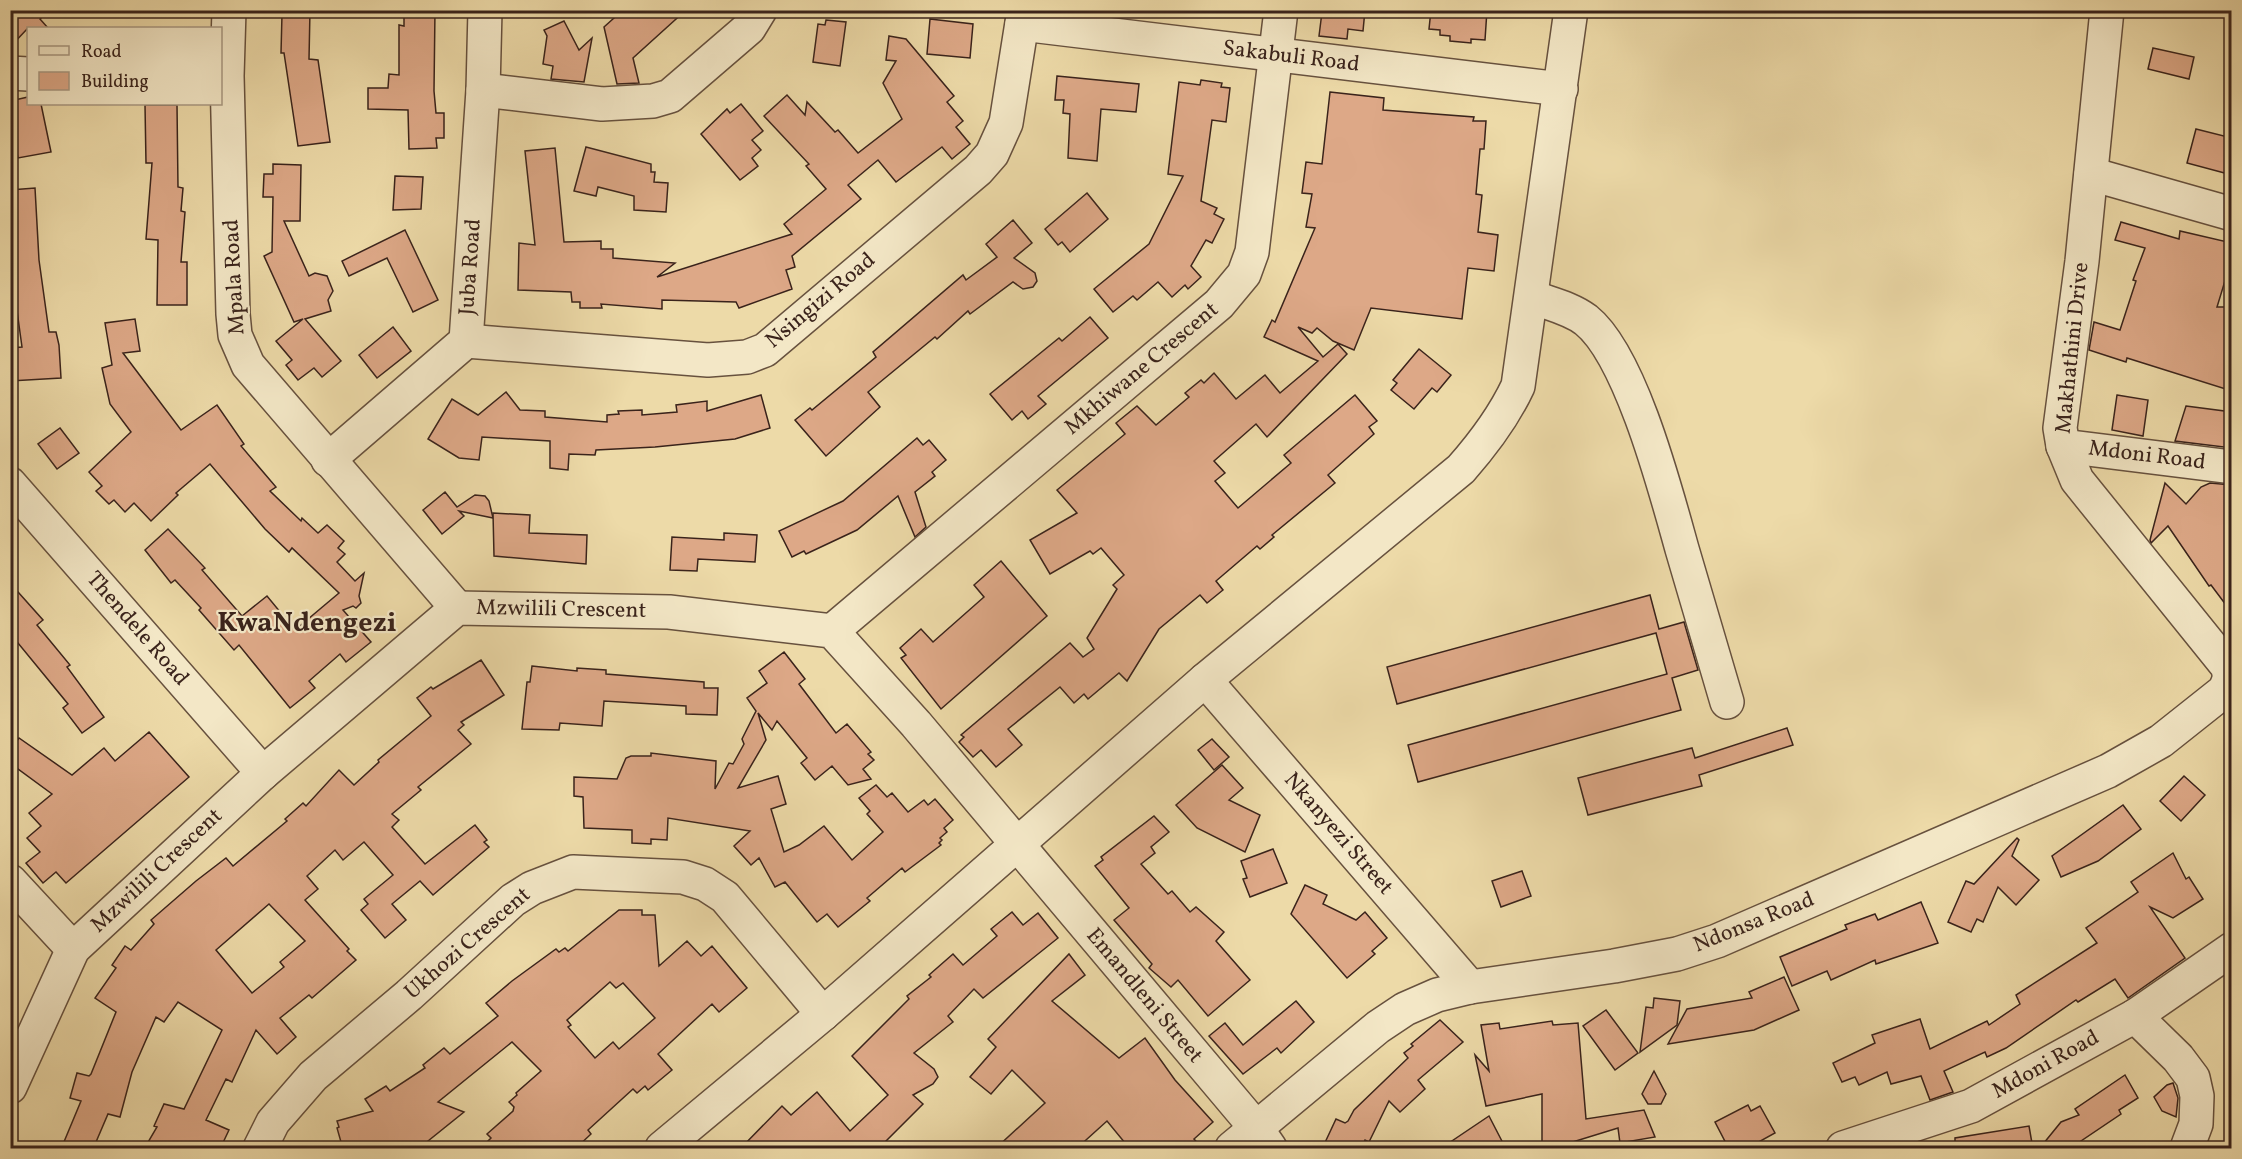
<svg xmlns="http://www.w3.org/2000/svg" width="2242" height="1159" viewBox="0 0 2242 1159" font-family="Vollkorn,serif">
  <style>
    .building { fill: #dda887; stroke: #3a231b; stroke-width: 1.5; fill-rule: evenodd }
    .lines { fill: none; stroke-linecap: round; stroke-linejoin: round }
    .minor-casing { stroke: #67513e; stroke-width: 36 }
    .minor { stroke: #f3e7c6; stroke-width: 33 }
    .labels { text-anchor: middle; dominant-baseline: central; stroke-width: 4.5; stroke-linejoin: round; paint-order: stroke }
    .street-label { font-size: 22px; fill: #3a231b; stroke: #f3e7c6 }
    .district-label { font-size: 28px; font-weight: bold; fill: #3a231b; stroke: #f3e7c6 }
  </style>
  <rect width="100%" height="100%" fill="#eddaa8"/>
  <filter id="stains"><feTurbulence type="fractalNoise" baseFrequency=".00333" numOctaves="4"/><feColorMatrix values="0 0 0 0 .2 0 0 0 0 .09 0 0 0 0 .02 0 0 0 .5 -.17"/></filter>
  <radialGradient id="worn" r=".72"><stop offset=".6" stop-color="#630" stop-opacity="0"/><stop offset="1" stop-color="#630" stop-opacity=".3"/></radialGradient>
  <g class="building">
    <polygon points="10,10 49,10 40,19 48,28 28,28 10,47"/>
    <polygon points="292,10 310,10 309,59 318,60 330,142 298,146 284,53 281,53 282,14 292,15"/>
    <polygon points="404,10 435,10 434,91 436,113 444,113 444,138 436,138 437,148 409,149 408,110 368,109 368,88 388,88 389,74 399,75 399,25 404,26"/>
    <polygon points="623,10 686,10 633,58 639,83 617,84 604,27"/>
    <polygon points="1329,10 1365,10 1363,31 1348,29 1347,39 1319,36 1322,12"/>
    <polygon points="1431,10 1487,10 1485,40 1471,39 1471,43 1450,41 1450,36 1440,35 1440,30 1429,29"/>
    <polygon points="930,19 973,24 970,58 927,54"/>
    <polygon points="826,20 846,22 840,66 813,62 818,24 825,25"/>
    <polygon points="564,21 579,50 592,38 584,82 551,79 553,66 543,64 547,36 544,30"/>
    <polygon points="889,36 906,39 954,96 947,102 963,121 956,127 970,144 952,159 942,147 896,182 878,160 848,185 861,199 792,256 795,267 786,270 792,289 739,308 736,302 662,300 662,309 601,304 602,308 580,308 580,302 572,302 571,292 518,290 519,243 535,245 525,151 555,148 564,242 601,241 601,249 613,249 613,258 675,263 657,277 792,234 784,224 826,189 806,166 809,164 764,116 787,95 805,115 807,102 835,132 838,130 858,153 902,119 883,83 896,61 886,60"/>
    <polygon points="2153,48 2194,57 2189,79 2148,69"/>
    <polygon points="1057,76 1139,84 1136,112 1101,109 1097,161 1068,158 1070,114 1063,113 1064,100 1055,100"/>
    <polygon points="1201,80 1222,83 1221,87 1230,88 1226,122 1212,120 1201,201 1217,208 1214,214 1224,219 1212,243 1206,240 1191,266 1201,277 1188,289 1185,285 1172,297 1158,282 1137,300 1133,296 1113,312 1094,289 1149,244 1183,176 1168,174 1179,82 1200,85"/>
    <polygon points="1330,92 1384,98 1383,110 1474,117 1473,121 1486,121 1484,149 1480,149 1476,194 1482,195 1478,232 1498,235 1494,271 1468,268 1462,319 1371,308 1354,350 1333,341 1317,328 1312,333 1298,327 1323,357 1338,344 1347,354 1267,437 1256,424 1214,461 1225,473 1215,481 1238,508 1291,463 1284,455 1355,395 1377,421 1369,427 1374,434 1328,475 1335,483 1272,535 1274,537 1260,549 1257,546 1216,581 1223,590 1207,603 1200,595 1159,629 1127,681 1119,673 1088,699 1084,694 1074,703 1060,687 1008,729 1022,745 996,767 981,750 973,757 959,742 964,737 961,735 1070,643 1083,657 1094,649 1087,638 1117,589 1113,585 1124,575 1101,548 1093,554 1090,551 1050,574 1030,540 1077,513 1057,490 1125,434 1116,423 1137,406 1156,425 1189,397 1185,393 1201,380 1204,383 1214,373 1236,399 1265,375 1280,393 1318,361 1264,337 1272,320 1275,322 1315,228 1306,227 1312,194 1302,193 1306,162 1322,164"/>
    <polygon points="28,97 28,104 41,104 51,152 18,158 10,122 10,101"/>
    <polygon points="741,104 763,131 752,140 761,150 752,158 758,166 740,180 701,134 727,109 730,113"/>
    <polygon points="145,105 177,105 178,187 183,188 181,211 185,212 181,262 187,262 187,305 157,305 158,240 146,239 152,163 146,163"/>
    <polygon points="2196,129 2232,138 2232,175 2187,163"/>
    <polygon points="586,147 651,164 651,172 655,172 654,182 668,183 666,212 634,210 634,196 598,187 596,196 574,191"/>
    <polygon points="273,164 301,165 300,221 284,221 309,276 315,273 327,276 333,291 328,300 331,311 305,319 341,361 322,377 314,368 298,380 286,365 292,360 276,341 303,319 294,322 264,256 272,252 273,197 263,197 264,174 273,174"/>
    <polygon points="395,176 423,177 421,209 393,210"/>
    <polygon points="35,188 39,260 49,332 56,332 59,345 61,378 10,381 10,348 22,347 14,289 10,289 10,190"/>
    <polygon points="1087,193 1108,219 1070,252 1062,242 1058,245 1045,229"/>
    <polygon points="1013,220 1032,243 1014,258 1035,273 1037,281 1033,287 1023,289 1013,282 970,314 968,311 937,339 935,337 868,392 880,407 826,456 795,420 810,408 812,410 876,357 873,352 963,275 966,280 997,257 986,244"/>
    <polygon points="2121,222 2179,239 2180,231 2232,243 2232,258 2217,307 2232,307 2232,391 2127,358 2126,362 2089,350 2094,322 2120,330 2136,281 2133,280 2145,248 2115,240"/>
    <polygon points="405,230 438,300 413,312 387,258 349,276 342,261"/>
    <polygon points="1090,317 1108,338 1038,396 1046,404 1028,419 1022,411 1012,420 990,394 1059,338 1062,341"/>
    <polygon points="135,319 140,351 123,353 181,430 217,405 244,444 241,446 276,487 270,491 301,521 302,518 318,533 327,525 344,541 338,548 345,554 337,562 355,581 364,573 359,596 361,603 356,608 353,606 343,610 371,642 346,662 340,654 309,681 315,688 290,708 239,645 234,650 199,610 201,608 175,580 171,583 145,550 168,529 205,568 202,570 242,616 267,596 295,630 339,593 292,548 289,552 265,529 210,464 176,493 178,495 151,521 134,503 125,512 114,500 109,504 96,491 102,486 89,472 131,432 110,404 102,368 112,365 105,323"/>
    <polygon points="393,327 411,351 377,378 359,355"/>
    <polygon points="1419,349 1451,375 1437,392 1432,388 1414,409 1391,390 1397,383 1393,380"/>
    <polygon points="506,392 520,410 545,411 545,417 607,422 607,415 619,414 618,411 642,410 642,415 677,412 676,405 707,401 707,411 761,395 770,428 735,439 655,447 596,450 595,455 569,454 568,470 550,468 550,441 482,437 479,460 459,458 428,439 452,399 478,415"/>
    <polygon points="2117,395 2148,400 2143,436 2112,430"/>
    <polygon points="2186,406 2232,412 2232,448 2175,441"/>
    <polygon points="60,428 79,453 57,469 38,444"/>
    <polygon points="917,438 923,445 929,440 946,460 932,472 935,476 915,492 926,527 915,537 898,496 857,530 806,554 804,551 792,557 779,531 843,501"/>
    <polygon points="2165,483 2186,504 2201,487 2210,483 2232,485 2232,613 2211,585 2209,586 2168,526 2151,543 2150,540"/>
    <polygon points="445,492 457,507 475,495 485,496 489,501 493,518 459,511 464,516 442,534 423,510"/>
    <polygon points="493,513 530,515 529,533 587,535 586,564 494,556"/>
    <polygon points="724,533 757,535 755,562 698,559 697,571 670,570 672,537 724,540"/>
    <polygon points="1001,561 1047,616 941,709 901,658 906,655 900,648 921,629 933,642 984,597 974,585"/>
    <polygon points="10,583 43,620 37,625 70,665 67,667 104,717 82,733 63,708 68,704 18,643 10,649"/>
    <polygon points="1650,595 1659,629 1684,622 1698,670 1672,678 1681,710 1418,782 1408,745 1667,674 1656,633 1397,704 1387,667"/>
    <polygon points="784,652 805,679 799,684 836,733 847,724 871,752 868,754 874,760 863,769 871,779 848,785 832,766 815,780 801,763 807,758 777,721 772,730 758,713 766,740 738,788 778,776 786,804 771,809 784,852 799,845 824,826 852,860 883,832 867,814 870,811 859,798 876,785 887,797 892,793 908,812 924,800 928,805 935,799 953,820 944,828 947,832 940,838 942,840 939,843 941,845 905,872 902,868 867,898 870,901 838,927 827,914 817,922 785,882 775,887 759,858 751,865 734,846 750,831 668,818 667,840 651,839 651,844 632,843 632,830 584,828 583,797 574,796 574,777 617,779 626,758 631,756 651,756 651,753 716,761 715,789 729,763 733,764 744,744 742,739 756,711 747,698 767,683 759,671"/>
    <path d="M481,660L504,695L461,722L464,725L458,730L471,744L418,787L421,790L392,814L399,820L392,827L425,864L475,825L487,840L484,842L489,847L433,895L420,881L392,904L406,920L385,938L361,910L368,904L364,899L393,875L364,842L343,860L335,850L307,876L318,889L305,900L349,949L347,951L356,960L312,998L309,995L280,1018L296,1037L277,1054L256,1030L232,1082L226,1079L206,1120L229,1130L220,1149H144L157,1127L154,1126L164,1104L184,1109L222,1030L178,1002L164,1022L156,1017L132,1072L120,1117L108,1114L93,1149H61L81,1101L70,1098L77,1073L89,1076L91,1074L116,1012L95,998L116,968L112,965L125,946L131,950L154,924L151,920L196,881L226,858L233,866L287,821L285,819L303,803L306,806L339,770L354,785L379,762L378,760L431,716L417,698L431,687L433,689ZM269,904L305,941L280,962L284,967L252,993L216,950Z"/>
    <polygon points="532,666 577,671 577,668 606,670 606,674 704,682 704,688 718,688 717,715 686,714 686,706 604,701 602,726 560,723 559,730 522,729 527,682 530,682"/>
    <polygon points="1787,728 1793,745 1699,775 1702,786 1588,815 1578,778 1692,748 1695,758"/>
    <polygon points="149,732 189,777 66,883 56,872 43,883 26,863 40,852 27,838 41,826 29,813 52,794 10,763 10,750 19,738 72,775 104,748 115,761"/>
    <polygon points="1212,739 1229,757 1214,770 1198,750"/>
    <polygon points="1222,765 1243,788 1229,800 1260,815 1245,852 1197,828 1176,805"/>
    <polygon points="2184,776 2205,795 2181,821 2160,801"/>
    <polygon points="2123,805 2141,829 2098,861 2061,877 2052,856"/>
    <polygon points="1154,816 1169,832 1151,847 1155,853 1141,864 1168,894 1172,891 1190,912 1196,907 1224,932 1216,941 1250,980 1208,1016 1178,980 1171,987 1149,968 1152,964 1114,920 1129,908 1095,866 1103,860 1101,857"/>
    <polygon points="2017,838 2019,840 2012,856 2039,880 2016,905 1998,887 1983,922 1977,919 1971,932 1948,922 1966,881 1974,884"/>
    <polygon points="1273,849 1287,883 1250,897 1243,879 1247,878 1241,861"/>
    <polygon points="2173,853 2186,879 2189,877 2203,899 2173,918 2150,907 2185,958 2128,998 2115,979 2078,1002 2076,1000 2006,1048 1987,1057 1985,1052 1944,1071 1953,1092 1930,1100 1921,1076 1891,1084 1887,1072 1859,1085 1855,1077 1842,1082 1833,1063 1875,1043 1872,1035 1920,1019 1930,1049 1987,1021 1989,1025 2020,1004 2016,995 2097,943 2086,928 2138,892 2131,882"/>
    <polygon points="1522,871 1531,896 1501,907 1492,881"/>
    <polygon points="1305,885 1327,895 1323,904 1356,920 1365,912 1387,938 1372,951 1375,954 1347,978 1291,914"/>
    <polygon points="1921,902 1938,943 1876,964 1875,960 1831,980 1827,971 1792,986 1780,957 1847,929 1845,925 1875,914 1878,920"/>
    <path d="M619,910H642V915H655L659,966L687,941L701,956L712,946L747,988L719,1012L712,1004L658,1054L672,1070L648,1090L645,1086L637,1093L633,1089L588,1130L591,1134L575,1149H480L491,1138L487,1134L513,1111L514,1107L509,1102L517,1095L516,1093L541,1071L512,1042L438,1102L464,1112L418,1149H343L337,1128L339,1127L337,1121L373,1111L365,1099L386,1086L390,1091L425,1068L423,1065L444,1048L450,1054L498,1016L486,1003L512,981L556,949L559,952L565,948L568,951ZM610,982L616,988L623,983L655,1018L619,1049L613,1042L595,1058L568,1027L571,1025L567,1020Z"/>
    <polygon points="1012,912 1023,925 1038,913 1058,938 983,998 974,989 948,1016 953,1022 914,1053 934,1069 938,1077 933,1084 913,1095 923,1104 878,1149 740,1149 782,1106 791,1115 817,1092 850,1131 888,1095 852,1056 909,999 907,996 931,977 929,975 953,954 963,965 997,936 991,929"/>
    <polygon points="1069,954 1085,975 1052,1001 1119,1058 1145,1038 1175,1080 1213,1122 1194,1139 1203,1149 1130,1149 1107,1121 1076,1149 995,1149 1045,1103 1012,1070 991,1094 970,1077 996,1047 988,1039"/>
    <polygon points="1784,977 1799,1010 1754,1030 1668,1044 1687,1009 1752,998 1749,992"/>
    <polygon points="1654,998 1680,1001 1677,1025 1640,1052 1646,1007 1653,1008"/>
    <polygon points="1296,1001 1314,1022 1281,1053 1277,1048 1243,1074 1209,1036 1225,1023 1243,1045"/>
    <polygon points="1606,1010 1638,1053 1615,1070 1583,1026"/>
    <polygon points="1440,1020 1463,1042 1418,1080 1425,1089 1400,1112 1389,1101 1369,1142 1365,1140 1361,1149 1322,1149 1336,1119 1345,1123 1348,1121 1354,1110 1408,1058 1404,1053 1413,1046 1411,1044"/>
    <polygon points="1552,1021 1553,1025 1578,1023 1586,1119 1644,1110 1655,1137 1620,1143 1618,1128 1550,1149 1542,1149 1542,1094 1486,1106 1475,1055 1489,1071 1481,1025 1499,1023 1500,1029"/>
    <polygon points="1654,1071 1666,1094 1661,1104 1648,1104 1642,1094"/>
    <polygon points="2125,1075 2138,1098 2119,1110 2121,1114 2069,1149 2039,1149 2061,1122 2079,1115 2075,1109"/>
    <polygon points="2173,1083 2178,1098 2176,1117 2162,1111 2154,1097 2167,1085"/>
    <polygon points="1748,1105 1751,1111 1760,1106 1775,1133 1746,1149 1729,1149 1715,1122"/>
    <polygon points="1489,1116 1506,1149 1440,1149"/>
    <polygon points="2029,1126 2033,1149 1955,1149 1955,1138"/>
  </g>
  <g class="lines">
    <g class="minor-casing">
      <g id="minor">
        <polyline points="229,10 227,76 233,314 235,335 248,365 457,608"/>
        <polyline points="1022,24 1561,89"/>
        <polyline points="10,73 28,74"/>
        <polyline points="483,90 602,104 653,101 670,96 749,28 760,10"/>
        <polyline points="2091,174 2232,214"/>
        <path d="M1532,297C1550,304 1570,308 1586,320C1631,356 1666,492 1682,549C1697,600 1712,651 1727,702"/>
        <polyline points="466,341 708,360 747,357 765,350 978,170 992,154 1006,123 1024,10"/>
        <polyline points="2063,446 2232,467"/>
        <polyline points="328,460 466,341 483,90 485,10"/>
        <polyline points="10,484 263,773"/>
        <polyline points="832,631 1219,304 1244,274 1252,252 1281,10"/>
        <polyline points="1205,680 1470,987"/>
        <polyline points="10,881 73,949"/>
        <polyline points="2135,1016 2178,1058 2193,1078 2197,1096 2196,1124 2187,1148"/>
        <polyline points="10,1087 73,949 263,773 457,608 669,612 832,631 916,724 1257,1129 1270,1148"/>
        <polyline points="260,1148 273,1122 313,1076 409,995 513,900 532,888 573,872 683,877 705,884 725,897 823,1014"/>
        <path d="M662,1148L823,1014L1205,680L1461,469C1484,443 1503,418 1518,386L1571,10"/>
        <path d="M1232,1148L1378,1027L1405,1009L1437,995L1470,987L1614,966L1677,954L1717,941L2108,771L2161,741L2224,691C2229,682 2231,676 2227,666L2077,480L2063,446L2060,428L2082,261L2107,10"/>
        <polyline points="1843,1148 1971,1106 2135,1016 2232,949"/>
      </g>
    </g>
    <use href="#minor" class="minor"/>
  </g>
  <g class="labels">
    <g class="street-label">
      <text transform="translate(1291 57) rotate(7)">Sakabuli Road</text>
      <text transform="translate(471 267) rotate(-86)">Juba Road</text>
      <text transform="translate(235 277) rotate(-93)">Mpala Road</text>
      <text transform="translate(821 301) rotate(-40)">Nsingizi Road</text>
      <text transform="translate(2073 348) rotate(-84)">Makhathini Drive</text>
      <text transform="translate(1142 369) rotate(-40)">Mkhiwane Crescent</text>
      <text transform="translate(2147 456) rotate(7)">Mdoni Road</text>
      <text transform="translate(561 610) rotate(1)">Mzwilili Crescent</text>
      <text transform="translate(137 629) rotate(49)">Thendele Road</text>
      <text transform="translate(1338 834) rotate(49)">Nkanyezi Street</text>
      <text transform="translate(157 871) rotate(-43)">Mzwilili Crescent</text>
      <text transform="translate(1754 923) rotate(-22)">Ndonsa Road</text>
      <text transform="translate(468 944) rotate(-41)">Ukhozi Crescent</text>
      <text transform="translate(1144 996) rotate(50)">Emandleni Street</text>
      <text transform="translate(2046 1065) rotate(-29)">Mdoni Road</text>
    </g>
    <g class="district-label">
      <text x="307" y="623">KwaNdengezi</text>
    </g>
  </g>
  <rect width="2242" height="1159" fill="none" stroke="#eddaa8" stroke-width="36"/>
  <rect x="12" y="12" width="2218" height="1135" fill="none" stroke="#3a231b" stroke-width="3"/>
  <rect x="18" y="18" width="2206" height="1123" fill="none" stroke="#3a231b" stroke-width="1.5"/>
  <rect x="27" y="27" width="195" height="78" fill="#f3e7c6" stroke="#a99982" stroke-width="1.5"/>
  <rect x="39" y="46" width="30" height="9" fill="#f3e7c6" stroke="#a99982" stroke-width="1.5"/>
  <text x="81" y="57" font-size="18" fill="#3a231b">Road</text>
  <rect x="39" y="72" width="30" height="18" fill="#dda887" stroke="#a99982" stroke-width="1.5"/>
  <text x="81" y="87" font-size="18" fill="#3a231b">Building</text>
  <rect width="100%" height="100%" filter="url(#stains)"/>
  <rect width="100%" height="100%" fill="url(#worn)"/>
</svg>
